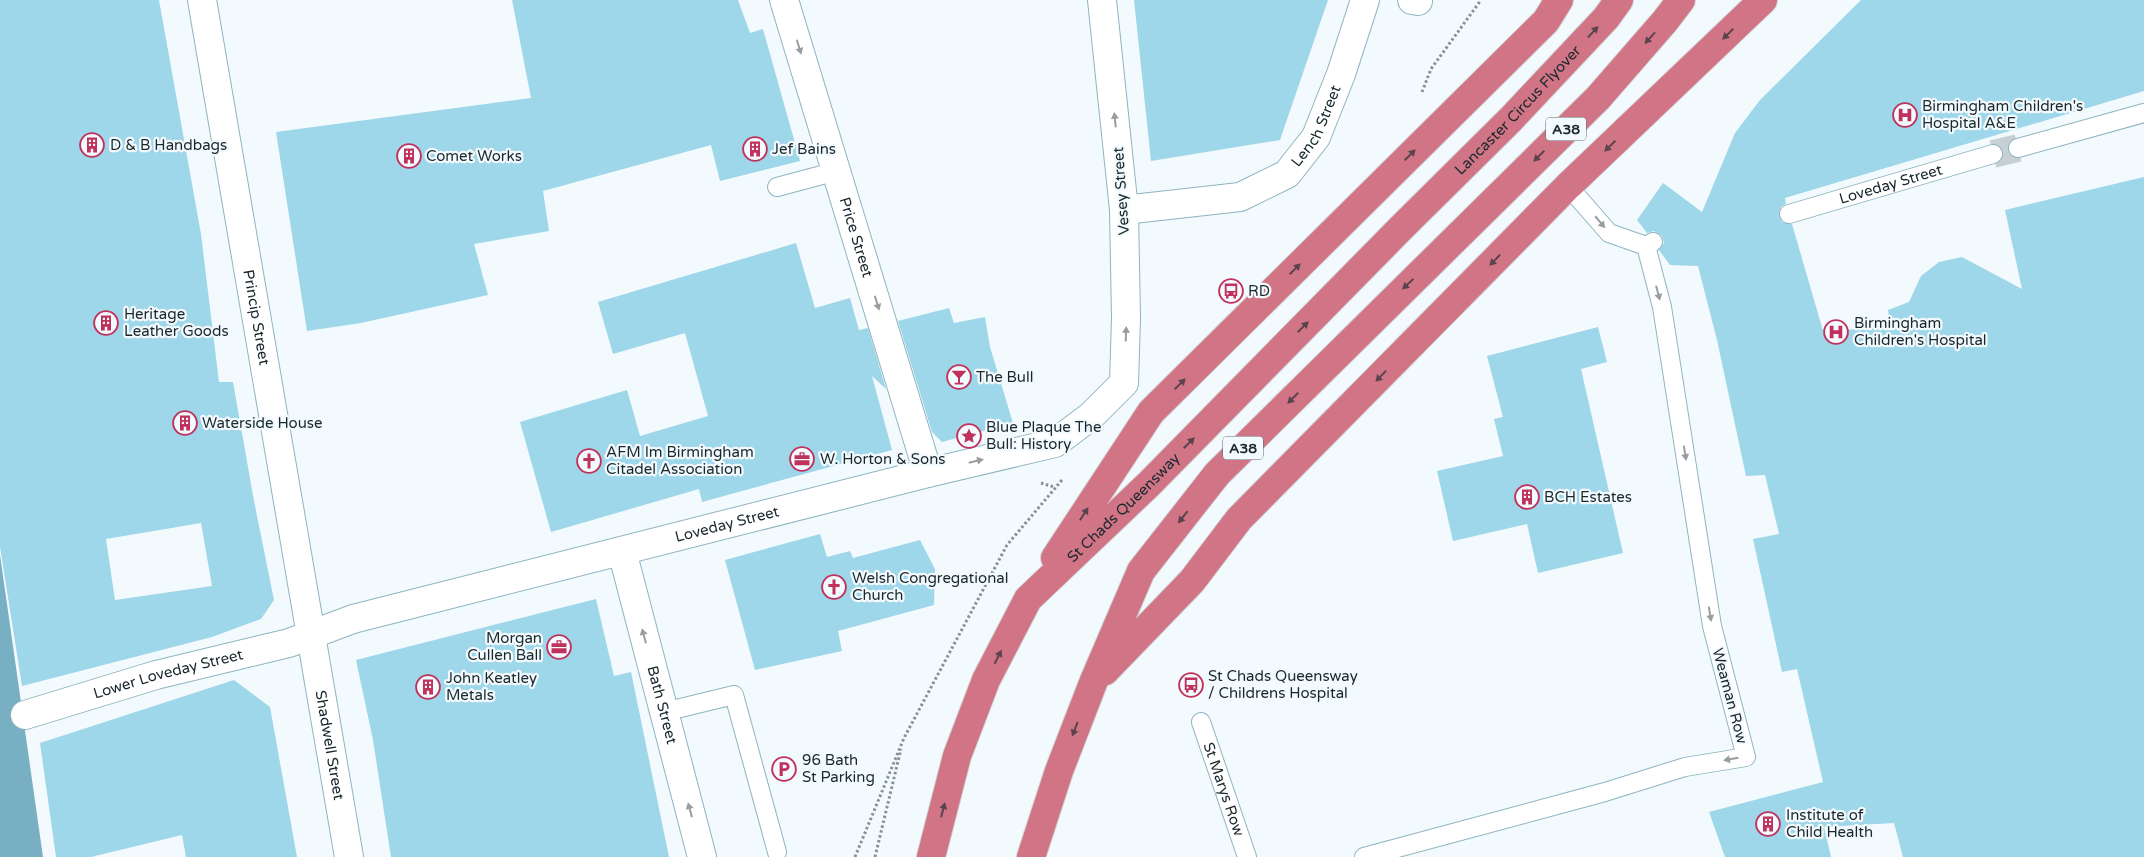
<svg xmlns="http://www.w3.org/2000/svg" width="2144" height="857" viewBox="0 0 2144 857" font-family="'Varela Round',sans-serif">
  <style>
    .water { fill: #78afc2 }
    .building { fill: #9ed6ea; fill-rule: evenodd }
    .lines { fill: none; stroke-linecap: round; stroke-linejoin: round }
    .street-tunnel { stroke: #c7d0d3; stroke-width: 28; stroke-dasharray: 28 14; stroke-linecap: butt }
    .lane-casing { stroke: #8eb4c1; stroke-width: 20 }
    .street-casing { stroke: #8eb4c1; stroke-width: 30 }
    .highway-casing { stroke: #d1d4d5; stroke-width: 30 }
    .path { stroke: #869195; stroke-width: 3; stroke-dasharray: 2.5 2.5; stroke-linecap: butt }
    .lane { stroke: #fff; stroke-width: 18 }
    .street { stroke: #fff; stroke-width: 28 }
    .highway { stroke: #d17486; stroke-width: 28 }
    .oneway { fill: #59434c }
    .oneway2 { fill: #989ea0 }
    .labels { text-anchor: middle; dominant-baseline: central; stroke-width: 4.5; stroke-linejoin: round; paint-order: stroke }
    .shield { fill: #f3fafd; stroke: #5a676b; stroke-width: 1 }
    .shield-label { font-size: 14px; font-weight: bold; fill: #19282d }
    .poi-label { font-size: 15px; fill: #19282d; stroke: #f3fafd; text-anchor: start }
    .street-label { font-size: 15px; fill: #19282d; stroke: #f3fafd }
  </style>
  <rect width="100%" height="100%" fill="#f3fafd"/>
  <polygon class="water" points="0,555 43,857 0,857"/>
  <g class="building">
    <path d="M0,0H159L201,234L219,382H233L254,501L274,600L261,619L212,637L22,686L0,547ZM201,523L212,586L115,600L106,539Z"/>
    <polygon points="512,0 738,0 750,33 763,29 800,161 720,181 711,145 543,191 549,231 474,244 488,295 361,323 307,331 276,132 531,98"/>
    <polygon points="1134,0 1328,0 1280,140 1151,161"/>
    <polygon points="1861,0 2144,0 2144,91 1785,198 1786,204 1781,207 1779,212 1782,222 1792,224 1824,334 1890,323 1888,310 1909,302 1921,276 1939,262 1962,257 2022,289 2005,210 2144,177 2144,857 1903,857 1894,823 1824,827 1831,857 1725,857 1709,812 1823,782 1797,669 1782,672 1753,539 1779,534 1765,475 1746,476 1717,340 1698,266 1670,265 1659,250 1664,243 1662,236 1654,231 1647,233 1637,220 1663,183 1702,212 1735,133 1760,100"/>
    <polygon points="796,243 815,308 850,298 859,330 868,328 886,389 872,376 892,450 702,502 699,489 551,532 520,422 627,390 640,436 708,416 685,333 613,354 598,302"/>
    <polygon points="949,308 954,323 985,317 990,347 1013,423 942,442 932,432 898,321"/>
    <polygon points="1598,327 1607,362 1581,369 1623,553 1538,573 1527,524 1453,541 1437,471 1503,456 1494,419 1503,417 1487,356"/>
    <polygon points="820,534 827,557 850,551 853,558 920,540 935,569 934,605 838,631 842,651 755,670 725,560"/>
    <polygon points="596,599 614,676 631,672 669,857 391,857 373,740 356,660"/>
    <polygon points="234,680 270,707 297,857 186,857 182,835 91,857 56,857 40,743"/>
  </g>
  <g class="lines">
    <polyline class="street-tunnel" points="1993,154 2018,148"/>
    <g class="lane-casing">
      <g id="lane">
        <polyline points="2018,148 2144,113"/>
        <polyline points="1568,186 1609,233 1646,246 1653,242"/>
        <polyline points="777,187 837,171"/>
        <path id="s1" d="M1789,214L1993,154"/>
        <polyline points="664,712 734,695 777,852"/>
        <path id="s2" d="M1201,722L1247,857"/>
        <polyline points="1364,857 1605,792 1685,767 1746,757 1712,626 1662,307 1646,246"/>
      </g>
    </g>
    <g class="street-casing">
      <g id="street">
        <path id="s3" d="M202,0L349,857"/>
        <path id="s4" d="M784,0L928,473"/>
        <polyline points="1412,0 1418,1"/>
        <path id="s5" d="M1124,210L1240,197L1287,174L1316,137L1341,74L1365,0"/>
        <path id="s6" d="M622,551L702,857"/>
        <path id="s7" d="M25,715L156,675L289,643L353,619L928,473L1055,443L1091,416L1124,383L1126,318L1124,210L1102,0"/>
      </g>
    </g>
    <g class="highway-casing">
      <g id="highway">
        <polyline points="1055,558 1151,412 1546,21 1559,0"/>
        <polyline points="1105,671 1192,581 1239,519 1568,186 1763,0"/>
        <path id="s8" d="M931,857L957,756L986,680L1028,599L1149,484L1401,228L1511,119L1606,18L1619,0"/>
        <polyline points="1031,857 1059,771 1093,683 1141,571 1217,474 1598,98 1665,21 1681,0"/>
      </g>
    </g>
    <g class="path">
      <polyline points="1422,92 1431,69 1481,0"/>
      <polyline points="1041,483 1054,487"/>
      <polyline points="1184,684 1189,695"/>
      <polyline points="855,857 904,738 1007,545 1062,480"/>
      <polyline points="875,857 901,749"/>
    </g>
    <use href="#lane" class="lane"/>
    <use href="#street" class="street"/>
    <use href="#highway" class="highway"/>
  </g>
  <defs><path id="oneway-solid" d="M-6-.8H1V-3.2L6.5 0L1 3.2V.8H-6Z" transform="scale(1.25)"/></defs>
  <g class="oneway">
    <use href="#oneway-solid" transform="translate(1593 32) rotate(-47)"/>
    <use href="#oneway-solid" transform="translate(1728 34) rotate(136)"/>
    <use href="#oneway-solid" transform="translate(1650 38) rotate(132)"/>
    <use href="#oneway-solid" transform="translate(1610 146) rotate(136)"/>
    <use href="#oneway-solid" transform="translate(1410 155) rotate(-45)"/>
    <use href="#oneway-solid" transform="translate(1539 156) rotate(135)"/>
    <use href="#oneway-solid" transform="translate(1495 260) rotate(134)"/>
    <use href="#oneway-solid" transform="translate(1295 269) rotate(-45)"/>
    <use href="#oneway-solid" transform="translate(1408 284) rotate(137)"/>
    <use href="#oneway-solid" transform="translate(1303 327) rotate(-45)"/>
    <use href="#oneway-solid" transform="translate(1381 376) rotate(134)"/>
    <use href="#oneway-solid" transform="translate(1180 384) rotate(-45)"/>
    <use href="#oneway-solid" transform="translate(1293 398) rotate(135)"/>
    <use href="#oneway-solid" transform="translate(1189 443) rotate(-45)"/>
    <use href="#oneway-solid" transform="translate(1084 514) rotate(-57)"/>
    <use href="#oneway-solid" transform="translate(1183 517) rotate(128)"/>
    <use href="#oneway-solid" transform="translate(998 657) rotate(-63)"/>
    <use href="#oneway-solid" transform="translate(1075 729) rotate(111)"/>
    <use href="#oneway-solid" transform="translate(943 810) rotate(-75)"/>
  </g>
  <g class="oneway2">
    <use href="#oneway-solid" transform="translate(799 47) rotate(73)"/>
    <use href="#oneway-solid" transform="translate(1115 120) rotate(-96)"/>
    <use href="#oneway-solid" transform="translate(1600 222) rotate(50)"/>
    <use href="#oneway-solid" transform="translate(1658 293) rotate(75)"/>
    <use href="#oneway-solid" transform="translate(877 303) rotate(73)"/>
    <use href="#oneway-solid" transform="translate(1126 334) rotate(-88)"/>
    <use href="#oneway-solid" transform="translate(1685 453) rotate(81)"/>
    <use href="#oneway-solid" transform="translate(976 461) rotate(-13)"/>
    <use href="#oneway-solid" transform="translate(1710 614) rotate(81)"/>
    <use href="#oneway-solid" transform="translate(644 636) rotate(-105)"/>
    <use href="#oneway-solid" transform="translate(1731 759) rotate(170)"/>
    <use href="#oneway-solid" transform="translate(690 810) rotate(-105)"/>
  </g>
  <defs>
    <g id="hospital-ring" transform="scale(1.25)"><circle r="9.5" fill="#f3fafd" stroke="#c0315b" stroke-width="1.5"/><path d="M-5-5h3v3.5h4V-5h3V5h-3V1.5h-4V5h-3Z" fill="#c0315b"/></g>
    <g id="building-ring" transform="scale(1.25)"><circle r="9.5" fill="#f3fafd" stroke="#c0315b" stroke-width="1.5"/><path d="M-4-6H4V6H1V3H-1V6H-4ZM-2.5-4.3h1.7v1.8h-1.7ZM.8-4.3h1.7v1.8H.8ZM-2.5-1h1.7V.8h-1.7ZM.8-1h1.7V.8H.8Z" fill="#c0315b"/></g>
    <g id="bus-ring" transform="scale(1.25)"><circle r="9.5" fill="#f3fafd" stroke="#c0315b" stroke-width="1.5"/><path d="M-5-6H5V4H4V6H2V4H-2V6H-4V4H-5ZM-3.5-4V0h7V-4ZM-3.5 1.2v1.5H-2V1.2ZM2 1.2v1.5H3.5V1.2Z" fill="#c0315b"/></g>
    <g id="bar-ring" transform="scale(1.25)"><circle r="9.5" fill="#f3fafd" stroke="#c0315b" stroke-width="1.5"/><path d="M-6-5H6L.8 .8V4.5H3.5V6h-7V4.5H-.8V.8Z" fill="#c0315b"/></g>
    <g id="sight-ring" transform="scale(1.25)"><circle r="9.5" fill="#f3fafd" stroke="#c0315b" stroke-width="1.5"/><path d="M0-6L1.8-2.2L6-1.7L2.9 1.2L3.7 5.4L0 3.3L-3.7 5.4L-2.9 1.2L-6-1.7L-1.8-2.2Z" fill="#c0315b"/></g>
    <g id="office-ring" transform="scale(1.25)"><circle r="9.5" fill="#f3fafd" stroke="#c0315b" stroke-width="1.5"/><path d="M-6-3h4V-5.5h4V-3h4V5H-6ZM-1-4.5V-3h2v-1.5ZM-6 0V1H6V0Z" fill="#c0315b"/></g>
    <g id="church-ring" transform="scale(1.25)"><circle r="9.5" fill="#f3fafd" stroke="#c0315b" stroke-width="1.5"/><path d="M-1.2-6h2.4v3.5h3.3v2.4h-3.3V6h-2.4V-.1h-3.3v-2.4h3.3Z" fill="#c0315b"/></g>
    <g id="parking-ring" transform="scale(1.25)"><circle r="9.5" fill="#f3fafd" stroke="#c0315b" stroke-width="1.5"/><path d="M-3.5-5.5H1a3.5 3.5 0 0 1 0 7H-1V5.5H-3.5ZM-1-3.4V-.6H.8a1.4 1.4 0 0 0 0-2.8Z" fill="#c0315b"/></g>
  </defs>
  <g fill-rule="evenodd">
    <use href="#hospital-ring" x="1905" y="115"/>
    <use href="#building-ring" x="92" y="145"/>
    <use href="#building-ring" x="755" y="149"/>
    <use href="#building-ring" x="409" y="156"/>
    <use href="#bus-ring" x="1231" y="291"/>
    <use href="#building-ring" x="106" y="323"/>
    <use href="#hospital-ring" x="1836" y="332"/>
    <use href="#bar-ring" x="959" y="377"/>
    <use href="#building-ring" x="185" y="423"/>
    <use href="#sight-ring" x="969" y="436"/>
    <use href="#office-ring" x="802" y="459"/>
    <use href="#church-ring" x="589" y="461"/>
    <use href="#building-ring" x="1527" y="497"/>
    <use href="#church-ring" x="834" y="587"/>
    <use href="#office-ring" x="559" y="647"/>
    <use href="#bus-ring" x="1191" y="685"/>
    <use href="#building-ring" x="428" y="687"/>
    <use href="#parking-ring" x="784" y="769"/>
    <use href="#building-ring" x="1768" y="824"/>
  </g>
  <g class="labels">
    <g class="shield">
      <rect x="1546" y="117.5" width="40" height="23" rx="4"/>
      <rect x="1223" y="436.5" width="40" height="23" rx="4"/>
    </g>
    <g class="shield-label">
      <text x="1566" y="129">A38</text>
      <text x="1243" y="448">A38</text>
    </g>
    <g class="poi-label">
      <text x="1922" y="106">Birmingham Children's<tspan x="1922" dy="17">Hospital A&amp;E</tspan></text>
      <text x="110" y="145">D &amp; B Handbags</text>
      <text x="772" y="149">Jef Bains</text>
      <text x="426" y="156">Comet Works</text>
      <text x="1248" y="291">RD</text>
      <text x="124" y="314">Heritage<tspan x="124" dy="17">Leather Goods</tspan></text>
      <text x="1854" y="323">Birmingham<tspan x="1854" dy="17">Children's Hospital</tspan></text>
      <text x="976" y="377">The Bull</text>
      <text x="202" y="423">Waterside House</text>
      <text x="986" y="427">Blue Plaque The<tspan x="986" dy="17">Bull: History</tspan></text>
      <text x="606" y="452">AFM Im Birmingham<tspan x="606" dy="17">Citadel Association</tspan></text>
      <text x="820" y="459">W. Horton &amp; Sons</text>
      <text x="1544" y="497">BCH Estates</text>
      <text x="852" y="578">Welsh Congregational<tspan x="852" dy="17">Church</tspan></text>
      <text x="542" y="638" text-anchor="end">Morgan<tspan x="542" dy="17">Cullen Ball</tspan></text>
      <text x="1208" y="676">St Chads Queensway<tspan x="1208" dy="17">/ Childrens Hospital</tspan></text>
      <text x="446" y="678">John Keatley<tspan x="446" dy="17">Metals</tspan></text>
      <text x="802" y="760">96 Bath<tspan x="802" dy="17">St Parking</tspan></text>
      <text x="1786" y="815">Institute of<tspan x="1786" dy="17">Child Health</tspan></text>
    </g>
    <g class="street-label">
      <text stroke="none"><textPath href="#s8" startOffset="969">Lancaster Circus Flyover</textPath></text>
      <text stroke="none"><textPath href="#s5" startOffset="226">Lench Street</textPath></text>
      <text stroke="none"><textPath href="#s1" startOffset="106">Loveday Street</textPath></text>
      <text transform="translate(1121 191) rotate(-94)">Vesey Street</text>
      <text stroke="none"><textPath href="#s4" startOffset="248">Price Street</textPath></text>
      <text stroke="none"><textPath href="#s3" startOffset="322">Princip Street</textPath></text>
      <text stroke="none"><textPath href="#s8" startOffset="409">St Chads Queensway</textPath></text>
      <text stroke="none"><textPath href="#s7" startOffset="728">Loveday Street</textPath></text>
      <text stroke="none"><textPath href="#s7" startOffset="149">Lower Loveday Street</textPath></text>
      <text transform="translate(1730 696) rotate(75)">Weaman Row</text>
      <text stroke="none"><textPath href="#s6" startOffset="159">Bath Street</textPath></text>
      <text stroke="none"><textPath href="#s3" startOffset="756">Shadwell Street</textPath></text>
      <text stroke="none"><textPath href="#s2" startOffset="71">St Marys Row</textPath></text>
    </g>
  </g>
</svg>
